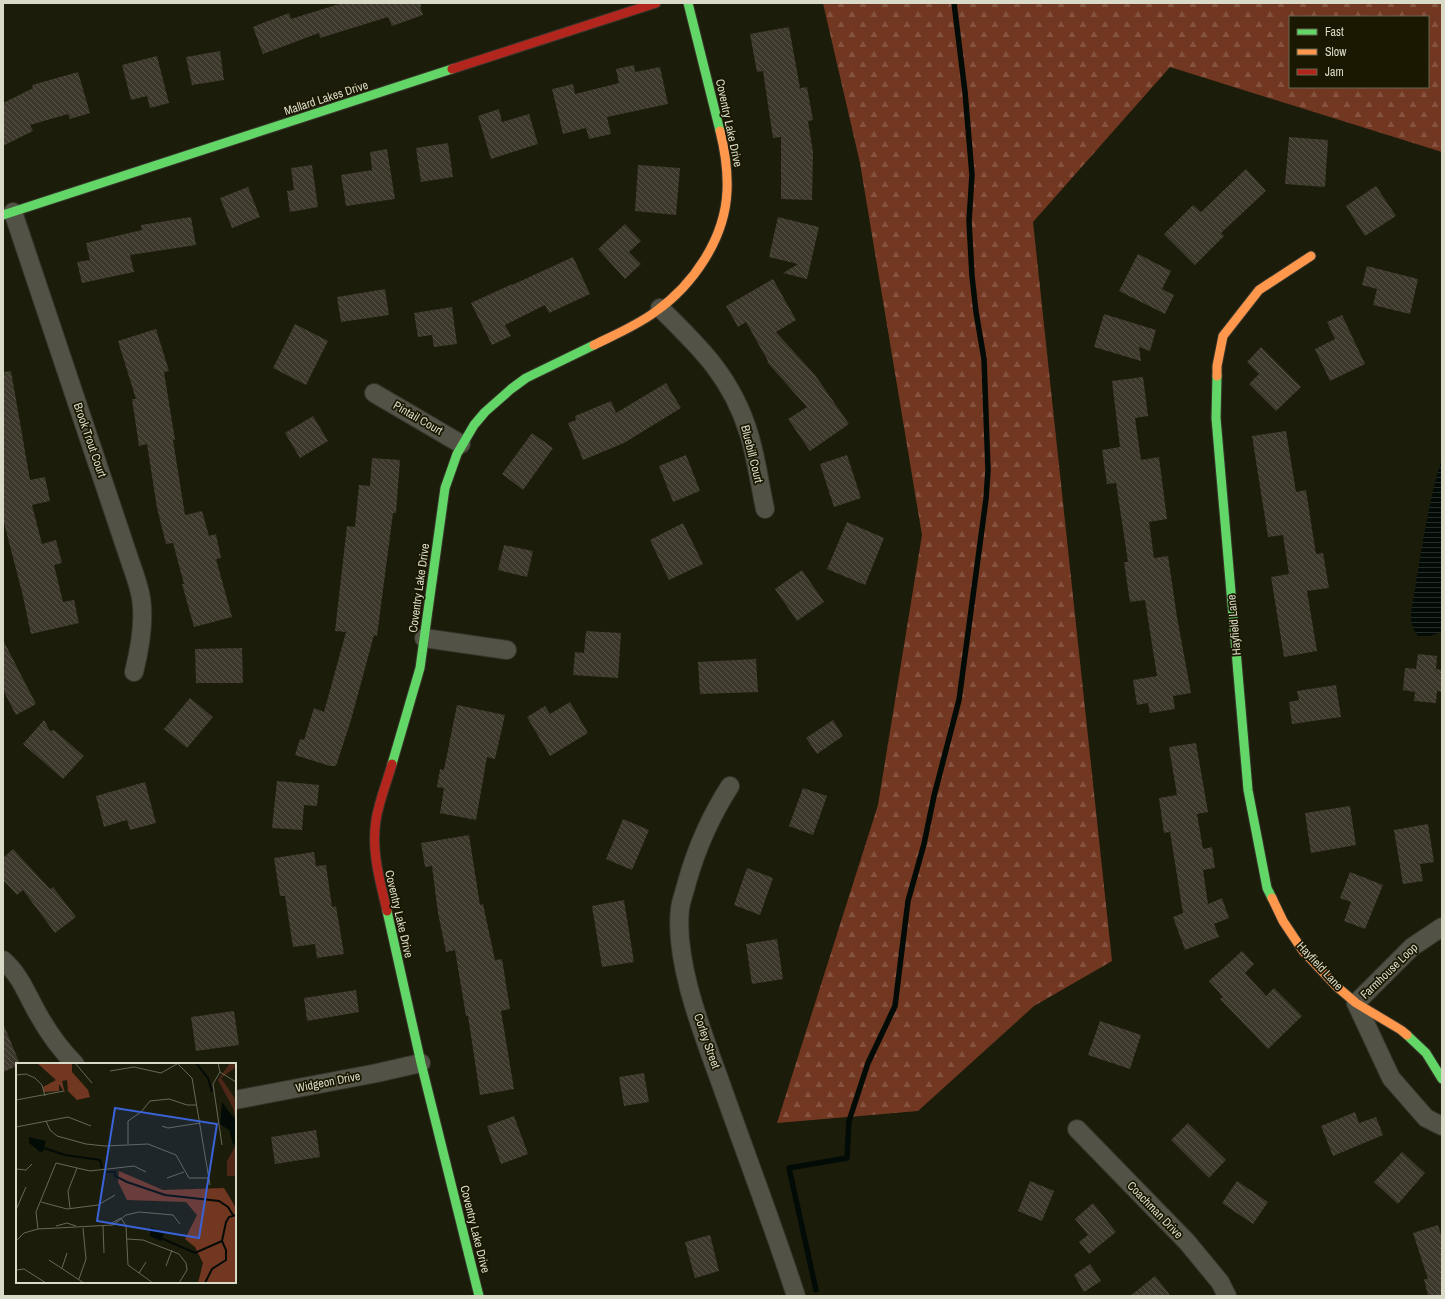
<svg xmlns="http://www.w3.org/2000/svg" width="1445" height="1299" viewBox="0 0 1445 1299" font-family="'Archivo Narrow',sans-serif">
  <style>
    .forest { fill: url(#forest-firs); fill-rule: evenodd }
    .water { fill: url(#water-rules) }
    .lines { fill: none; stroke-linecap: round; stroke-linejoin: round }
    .stream { stroke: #030b07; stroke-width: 5.5 }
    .building { fill: url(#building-back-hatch) }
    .street-casing { stroke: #36352a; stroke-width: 20 }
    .fast-casing { stroke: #36352a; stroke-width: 11 }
    .slow-casing { stroke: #36352a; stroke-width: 11 }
    .jam-casing { stroke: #36352a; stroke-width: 11 }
    .street { stroke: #525246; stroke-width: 18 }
    .fast { stroke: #63d668; stroke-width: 9 }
    .slow { stroke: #ff974d; stroke-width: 9 }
    .jam { stroke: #b3261e; stroke-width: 9 }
    .labels { text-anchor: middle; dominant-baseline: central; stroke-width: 3.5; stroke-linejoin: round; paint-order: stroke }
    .street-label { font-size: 12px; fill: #dadac8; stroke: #1a1800 }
    .inset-river { fill: none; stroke: #030b07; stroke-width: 2 }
    .inset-road { fill: none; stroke: #686857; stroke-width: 1 }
    .view { fill: #3963d6; fill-opacity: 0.15; stroke: #3963d6; stroke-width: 2 }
    .inset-edge { fill: none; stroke: #dadac8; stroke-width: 2 }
  </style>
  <defs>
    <pattern id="forest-firs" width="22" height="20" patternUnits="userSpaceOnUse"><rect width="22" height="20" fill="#723721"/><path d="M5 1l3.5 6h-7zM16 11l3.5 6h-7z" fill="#865340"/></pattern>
    <pattern id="water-rules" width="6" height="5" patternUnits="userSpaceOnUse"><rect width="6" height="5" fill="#030b07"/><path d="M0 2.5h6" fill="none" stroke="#272e2a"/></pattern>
    <pattern id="building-back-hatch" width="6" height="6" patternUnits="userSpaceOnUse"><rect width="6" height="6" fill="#3c382b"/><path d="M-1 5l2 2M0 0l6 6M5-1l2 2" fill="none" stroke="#585448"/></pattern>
  </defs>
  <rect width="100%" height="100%" fill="#1c1c0b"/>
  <path class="forest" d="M823,3H1442V152L1170,67L1033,222L1112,961L1034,1006L918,1111L777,1123L878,805L922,535L860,163ZM1290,17H1428V87H1290Z"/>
  <path class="water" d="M1442,458V632L1430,636H1418C1412,629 1411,622 1411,613C1420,561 1426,509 1442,458Z"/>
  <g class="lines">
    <polyline class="stream" points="816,1290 789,1168 847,1158 849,1121 868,1063 895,1006 908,901 924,844 934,796 959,700 986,499 988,470 984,359 976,312 972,276 969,221 972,175 965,92 954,3"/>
  </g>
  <g class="building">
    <polygon points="342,3 421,3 421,7 420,7 423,15 392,26 388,17 320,38 319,33 263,54 253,27 289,13 291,19"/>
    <polygon points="789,27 800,88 807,87 813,120 808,121 813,152 812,200 781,199 781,137 773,138 763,71 757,72 750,34"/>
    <polygon points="220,51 224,80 192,85 186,57"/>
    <polygon points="157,56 169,103 150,108 147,96 131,100 122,65"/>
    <polygon points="634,65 635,72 660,67 668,104 607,117 611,134 589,139 586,128 563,134 552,89 573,84 575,94 619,83 616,69"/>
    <polygon points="78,72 90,113 70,119 68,114 30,125 33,131 3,146 3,103 33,88 32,85"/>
    <polygon points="499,109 502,122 529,114 538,144 491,159 478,116"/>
    <polygon points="1289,137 1328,140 1325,187 1285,184"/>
    <polygon points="448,143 453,177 421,182 416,148"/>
    <polygon points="387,149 395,199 346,206 341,175 372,170 370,152"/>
    <polygon points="312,165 318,207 290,212 287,191 294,190 291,168"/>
    <polygon points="638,165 680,168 676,215 635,211"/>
    <polygon points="1246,169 1266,191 1221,233 1224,236 1195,265 1164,234 1193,205 1201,212"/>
    <polygon points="1376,186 1396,216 1365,236 1346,206"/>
    <polygon points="248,187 260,217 232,228 220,198"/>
    <polygon points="191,217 196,245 130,255 134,272 82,283 77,262 90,260 86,243 142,230 141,225"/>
    <polygon points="778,217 819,227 807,279 783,273 798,264 769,257"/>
    <polygon points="625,224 641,241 629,252 641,264 625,279 598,249"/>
    <polygon points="1138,254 1171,271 1162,289 1174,295 1165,314 1119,291"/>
    <polygon points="573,257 590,294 549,313 545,305 505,325 511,336 492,345 471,303 512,284 512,285"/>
    <polygon points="1367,266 1418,279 1410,314 1373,305 1377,289 1362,285"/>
    <polygon points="773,279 796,320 776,332 815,375 849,424 810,451 788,419 807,407 767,362 768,361 746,322 738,327 726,306"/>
    <polygon points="385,289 389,315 341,322 337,297"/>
    <polygon points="452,307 457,344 434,347 432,335 418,337 414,313"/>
    <polygon points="1104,314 1156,330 1150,351 1139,347 1141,361 1094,347"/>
    <polygon points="1342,315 1365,364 1330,381 1315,349 1335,339 1327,322"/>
    <polygon points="295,324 328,341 306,385 273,368"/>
    <polygon points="156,329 169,371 164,372 175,440 173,440 185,515 202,511 209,536 216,534 221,558 216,559 232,617 194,627 182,584 184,584 173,543 166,544 157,508 147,444 139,446 132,399 136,399 118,341"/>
    <polygon points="1261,347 1301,387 1276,411 1249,384 1259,374 1247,362"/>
    <polygon points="11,371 30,480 45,477 50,501 32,505 42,544 56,540 62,563 54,565 63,602 74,600 79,623 31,634 22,592 3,519 3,372"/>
    <polygon points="1143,377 1148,416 1135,418 1141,460 1159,457 1167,519 1149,522 1154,558 1168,556 1177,617 1191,693 1173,696 1175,709 1150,713 1148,703 1137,705 1133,680 1157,676 1145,600 1130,602 1124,562 1128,562 1116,483 1107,484 1102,450 1120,447 1112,381"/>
    <polygon points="666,383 681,408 624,443 583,460 568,423 576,420 575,416 611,401 616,413"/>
    <polygon points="313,416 328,441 300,458 285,433"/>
    <polygon points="1286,431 1296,492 1306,490 1316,554 1323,553 1329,588 1307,591 1317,651 1284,657 1271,577 1289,574 1283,535 1268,537 1252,436"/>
    <polygon points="532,433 553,448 523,490 502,474"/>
    <polygon points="686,455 700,491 673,502 659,466"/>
    <polygon points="847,455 861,498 834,507 820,464"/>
    <polygon points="372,458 400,460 396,513 393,513 377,636 374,635 351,720 336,766 330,766 295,755 300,739 304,740 314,708 324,712 346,632 335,631 347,526 355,527 359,485 370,486"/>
    <polygon points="847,522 884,538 865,585 827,569"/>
    <polygon points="683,523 703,564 669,580 650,540"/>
    <polygon points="504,545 533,551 527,577 498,570"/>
    <polygon points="802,570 824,602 797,621 775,589"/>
    <polygon points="586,631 621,633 618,678 573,675 575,652 584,653"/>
    <polygon points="3,640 36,704 16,715 3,690"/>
    <polygon points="242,648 243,683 196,683 195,649"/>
    <polygon points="1418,654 1437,656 1436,669 1442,670 1442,692 1437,691 1436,703 1414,701 1415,692 1403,690 1405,668 1416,669"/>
    <polygon points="756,659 758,692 700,694 698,662"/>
    <polygon points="1336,685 1341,717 1292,724 1289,702 1299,700 1297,691"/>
    <polygon points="190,698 213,717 187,748 164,729"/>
    <polygon points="570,702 588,733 550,756 527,717 545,706 550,714"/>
    <polygon points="457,705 505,715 495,759 487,757 476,820 440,813 444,788 437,787 440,769 444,770"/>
    <polygon points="44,720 50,731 54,730 84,756 63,779 23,744"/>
    <polygon points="833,720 843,736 817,754 806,738"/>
    <polygon points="1196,743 1208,812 1197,814 1203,849 1212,847 1215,868 1203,870 1208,904 1222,898 1229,918 1214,924 1219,937 1185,950 1173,917 1183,913 1170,832 1164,833 1159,798 1177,795 1169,747"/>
    <polygon points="277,781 319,785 317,806 304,805 302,830 272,828"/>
    <polygon points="145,782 156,823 130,830 127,820 104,827 96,796"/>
    <polygon points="803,788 827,796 813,835 789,826"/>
    <polygon points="1350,806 1356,845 1311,853 1305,813"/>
    <polygon points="623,819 649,830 632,870 606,859"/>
    <polygon points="1428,824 1434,862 1420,864 1423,881 1403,884 1394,830"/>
    <polygon points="469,835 480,905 483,904 495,960 502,959 510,1009 501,1011 514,1089 480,1095 468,1016 466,1016 455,950 446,952 438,913 432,866 425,867 421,843"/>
    <polygon points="13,849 50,889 53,887 76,917 55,933 23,890 17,895 3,880 3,858"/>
    <polygon points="314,852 316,866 326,865 332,907 336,906 344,954 317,958 315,944 293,947 285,896 280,896 274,858"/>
    <polygon points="747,868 773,878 760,915 734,905"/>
    <polygon points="1350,872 1383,885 1365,929 1344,921 1351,902 1340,898"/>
    <polygon points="624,900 634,962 602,967 592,906"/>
    <polygon points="777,939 783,979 752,984 746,944"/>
    <polygon points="1242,951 1254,964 1245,973 1266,996 1274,988 1302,1016 1268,1049 1220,999 1223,997 1209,981"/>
    <polygon points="356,990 359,1012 307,1021 304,998"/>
    <polygon points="234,1011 239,1045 196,1051 191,1017"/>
    <polygon points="1100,1021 1141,1035 1130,1069 1088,1055"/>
    <polygon points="3,1023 20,1064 17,1064 17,1066 3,1072"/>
    <polygon points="644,1073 649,1102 624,1106 619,1077"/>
    <polygon points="1355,1112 1359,1123 1376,1117 1383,1135 1333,1156 1321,1126"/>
    <polygon points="514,1116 528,1154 501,1164 487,1126"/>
    <polygon points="1188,1123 1226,1160 1209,1178 1171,1140"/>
    <polygon points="316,1130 320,1157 275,1164 271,1137"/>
    <polygon points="1402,1152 1425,1173 1398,1204 1374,1182"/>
    <polygon points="1030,1181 1054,1191 1042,1221 1018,1211"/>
    <polygon points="1237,1181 1268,1202 1253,1224 1222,1203"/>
    <polygon points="1093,1203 1116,1232 1089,1254 1079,1242 1088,1235 1075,1219"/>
    <polygon points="1438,1225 1442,1238 1442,1296 1428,1296 1424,1279 1428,1279 1413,1233"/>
    <polygon points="710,1235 719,1271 695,1278 685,1242"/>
    <polygon points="1090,1264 1101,1281 1084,1292 1074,1275"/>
    <polygon points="1155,1276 1171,1296 1130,1296"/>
  </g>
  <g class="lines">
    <g class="street-casing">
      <g id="street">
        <path d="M13,212L131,564C135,575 139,586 141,598C145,622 140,648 134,672"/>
        <path d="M660,308C701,348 732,378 749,434C756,457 760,485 765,509"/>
        <polyline points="374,393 461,444"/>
        <polyline points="424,638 507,650"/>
        <path d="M730,786C710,817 697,847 687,882C685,891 681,900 680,909C674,962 703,1034 721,1084C746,1155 773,1225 796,1296"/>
        <polyline points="1442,927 1412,947 1356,1003 1391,1078 1426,1118 1442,1126"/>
        <path d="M3,960C21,976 26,993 38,1014C48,1032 60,1049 75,1064"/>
        <polyline points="235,1100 377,1073 421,1063"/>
        <polyline points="1077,1129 1187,1242 1220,1282 1227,1296"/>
      </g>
    </g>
    <g class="fast-casing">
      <g id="fast">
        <polyline points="688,3 720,131"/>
        <polyline points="3,215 452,69"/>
        <polyline points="1217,376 1216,418 1248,790 1267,888 1272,898"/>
        <polyline points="392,764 420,668 445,488 457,454 474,425 485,412 511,389 526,378 594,345"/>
        <polyline points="387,911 421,1063 479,1296"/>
        <polyline points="1407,1035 1426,1053 1442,1079"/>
      </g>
    </g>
    <g class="slow-casing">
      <g id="slow">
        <path d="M594,345C614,335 636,326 655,312C693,285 725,239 727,191C728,170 725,151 720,131"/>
        <polyline points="1217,376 1217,366 1223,336 1259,290 1311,256"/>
        <polyline points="1272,898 1283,921 1303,951 1336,986 1356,1003 1401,1030 1407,1035"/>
      </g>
    </g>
    <g class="jam-casing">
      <g id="jam">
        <polyline points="452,69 656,3"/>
        <path d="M387,911C380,881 371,851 376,820C379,801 387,782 392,764"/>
      </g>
    </g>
    <use href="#street" class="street"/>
    <use href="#fast" class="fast"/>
    <use href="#slow" class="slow"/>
    <use href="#jam" class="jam"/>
  </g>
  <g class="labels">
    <g class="street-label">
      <text transform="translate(326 98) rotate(-18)">Mallard Lakes Drive</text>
      <text transform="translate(729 123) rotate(78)">Coventry Lake Drive</text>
      <text transform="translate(418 418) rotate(30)">Pintail Court</text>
      <text transform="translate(90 440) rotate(71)">Brook Trout Court</text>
      <text transform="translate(752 454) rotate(76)">Bluebill Court</text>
      <text transform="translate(419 588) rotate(-82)">Coventry Lake Drive</text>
      <text transform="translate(1234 625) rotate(-95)">Hayfield Lane</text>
      <text transform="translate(399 914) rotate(77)">Coventry Lake Drive</text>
      <text transform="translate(1320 966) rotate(47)">Hayfield Lane</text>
      <text transform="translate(1389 971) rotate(-44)">Farmhouse Loop</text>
      <text transform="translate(707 1041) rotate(71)">Corley Street</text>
      <text transform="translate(328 1082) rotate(-11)">Widgeon Drive</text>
      <text transform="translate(1155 1210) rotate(46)">Coachman Drive</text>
      <text transform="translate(475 1229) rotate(76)">Coventry Lake Drive</text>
    </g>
  </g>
  <g transform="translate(16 1063)">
    <rect width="220" height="220" fill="#1c1c0b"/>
    <path d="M214,0H220V4L205,15L220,37V58L217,45L202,17ZM220,82V113H211V98Z" fill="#4f2718"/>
    <path d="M21,0H56V9L72,27L74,34L61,37L52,28L51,17L46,18L49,30L43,21V28L28,29L27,24L40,17ZM103,108L147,127L208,125L220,145V220H182L187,200L179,184L169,176L181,152L170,139L111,137L102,119Z" fill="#723721"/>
    <path d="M206,39L220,58V82L217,81L213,67L204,61ZM13,74L30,78L27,88L24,89L13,80ZM135,164L148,170L145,178L134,173Z" fill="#030b07"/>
    <path class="inset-river" d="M180,0L192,15L196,29M28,85L49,92L84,97L86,105M89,109H99V113L111,119L149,132L203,138L212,144L217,152M145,175L179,190L206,178M189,220L196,206L210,197V187L206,178L210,159L213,154L220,152"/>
    <path class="inset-road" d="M59,0L76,20M161,0L176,15L194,122M202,0L204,9L220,19M94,8L118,4L145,10L161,1M204,9L197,21L206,82M0,12L10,11L19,15L26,22L29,33M0,37L48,28M30,58L34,67L41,73L70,81L89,83L132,81L160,92L173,115H193M146,63L152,65L184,60M0,64L52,54L75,63M112,81V58L125,49L134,38L153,36L171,42H181M0,106L10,107L16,101M151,115L168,109M25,139L51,146L82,142L99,132M54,145L52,128L61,105M0,147L10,124M105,155L110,163L112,202L137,220M94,161L105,155M40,163L51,160L60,163M87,163L88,190M22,166L97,162L110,152L123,149L157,152L164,161M111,176L127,177L163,191L170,200L171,207L163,220M0,178L8,170L22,166L20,149L40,100L74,108L118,103L130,109M33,197L68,220M150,203L156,187M46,205L51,190M0,207L8,206L30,220M123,210L130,199M63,216L70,196L67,165"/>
    <path class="view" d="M99,45L201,61L183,175L81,158Z"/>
    <rect width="220" height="220" class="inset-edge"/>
  </g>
  <rect width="1445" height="1299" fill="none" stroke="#dadac8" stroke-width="8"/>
  <rect x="1289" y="16" width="140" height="72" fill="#1a1800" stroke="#676650"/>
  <rect x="1297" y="29" width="20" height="6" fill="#63d668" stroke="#676650"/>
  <text x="1325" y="36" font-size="12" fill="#dadac8">Fast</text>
  <rect x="1297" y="49" width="20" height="6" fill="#ff974d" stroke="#676650"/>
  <text x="1325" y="56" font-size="12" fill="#dadac8">Slow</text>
  <rect x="1297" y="69" width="20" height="6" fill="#b3261e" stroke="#676650"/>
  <text x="1325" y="76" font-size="12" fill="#dadac8">Jam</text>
</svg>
